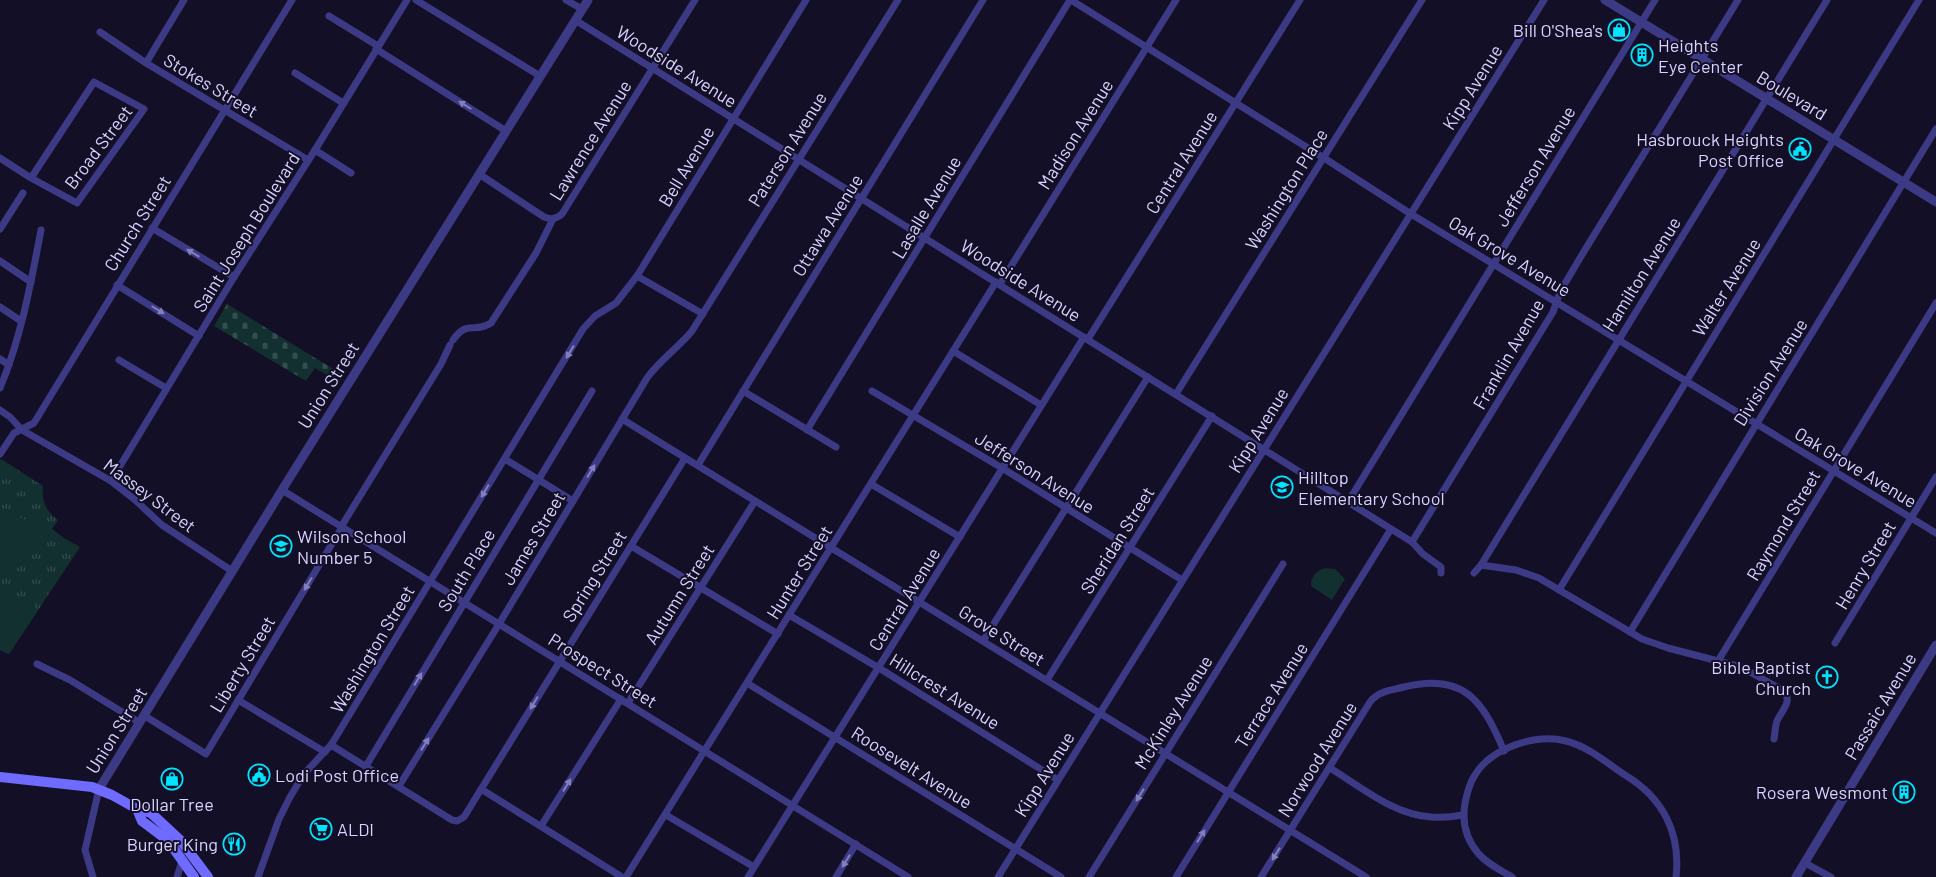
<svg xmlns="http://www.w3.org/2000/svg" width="1936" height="877" viewBox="0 0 1936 877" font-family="Barlow,sans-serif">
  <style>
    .cemetery { fill: url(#cemetery-stones) }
    .park { fill: url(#park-tufts) }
    .garden { fill: #12302f }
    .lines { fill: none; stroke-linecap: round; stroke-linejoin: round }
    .minor { stroke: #3d3a85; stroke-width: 7 }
    .tertiary { stroke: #3d3a85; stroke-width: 9 }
    .secondary { stroke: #6f6bff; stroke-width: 10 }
    .oneway { fill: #837fbc }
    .labels { text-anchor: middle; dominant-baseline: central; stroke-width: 4; stroke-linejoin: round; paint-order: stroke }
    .poi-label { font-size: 18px; fill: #d9d4ff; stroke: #130f26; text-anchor: end }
    .street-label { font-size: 18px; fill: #d9d4ff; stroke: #130f26 }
  </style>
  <defs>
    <pattern id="cemetery-stones" width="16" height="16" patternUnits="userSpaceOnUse" patternTransform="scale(1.25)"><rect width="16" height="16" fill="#12302f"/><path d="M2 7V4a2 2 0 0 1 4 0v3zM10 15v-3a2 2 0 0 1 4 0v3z" fill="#344d4e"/></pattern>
    <pattern id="park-tufts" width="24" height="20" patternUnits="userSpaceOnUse" patternTransform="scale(1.25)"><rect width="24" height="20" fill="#12302f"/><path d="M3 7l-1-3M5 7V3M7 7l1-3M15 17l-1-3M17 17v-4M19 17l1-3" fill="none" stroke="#344d4e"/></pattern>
  </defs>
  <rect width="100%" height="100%" fill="#130f26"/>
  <polygon class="cemetery" points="227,304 343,375 339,382 315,368 306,381 214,326"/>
  <path class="park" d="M1,459L43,486C42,502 45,510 58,520L52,529L64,538L80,547L9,654L0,650V461Z"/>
  <g class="garden">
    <path d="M0,509L36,524H41L43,534C32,544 24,559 14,570L10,569L7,575L0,572Z"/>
    <path d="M1325,568L1335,569L1345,579L1332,600L1311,586C1311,576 1316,571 1325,568Z"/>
    <polygon points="0,586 19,598 33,603 37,612 9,654 0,650"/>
  </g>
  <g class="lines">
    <g class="minor">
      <polyline points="416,0 540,76"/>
      <polyline points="566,0 582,9"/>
      <polyline points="1071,0 1324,158 1411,214 1936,533"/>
      <polyline points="329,16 378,46"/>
      <polyline points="575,20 1412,542 1423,554 1441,567 1441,573"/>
      <polyline points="100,32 146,63 308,160"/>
      <polyline points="376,49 506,131"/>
      <polyline points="146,63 184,0"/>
      <polyline points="295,73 343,103"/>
      <polyline points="315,150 351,173"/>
      <polyline points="0,158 31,178 77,203 144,109 94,82 31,178"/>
      <path d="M479,174L544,217C551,220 556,219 562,214L695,0"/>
      <polyline points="152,228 234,277"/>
      <polyline points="0,229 23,193"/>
      <polyline points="0,261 31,282"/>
      <polyline points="637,276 703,314"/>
      <polyline points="1000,284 1176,0"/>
      <polyline points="117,285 199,336"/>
      <polyline points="0,307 21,321"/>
      <polyline points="1088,339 1300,0"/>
      <path d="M453,340C468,319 474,334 491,323L536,253L553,219"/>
      <polyline points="953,351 1041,405"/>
      <polyline points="0,359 9,365"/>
      <polyline points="119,360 166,388"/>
      <path d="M0,388C21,338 31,283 41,230"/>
      <polyline points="743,391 836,447"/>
      <polyline points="872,391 1002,468 1182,580"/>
      <polyline points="1176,394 1422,0"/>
      <polyline points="0,410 10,417 22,430 111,481 134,499 162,525 232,571"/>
      <polyline points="622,419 1366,877"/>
      <polyline points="807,430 1070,0"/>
      <polyline points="0,454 14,433 34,423 292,0"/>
      <polyline points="505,459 573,501"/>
      <polyline points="698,465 983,0"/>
      <polyline points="111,481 234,277 315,150 407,0"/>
      <polyline points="871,484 960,537"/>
      <polyline points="282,490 908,877"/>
      <polyline points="1348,502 1655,0"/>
      <polyline points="341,527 441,364 450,345"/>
      <polyline points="1412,542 1553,312 1560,292 1580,258 1738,0"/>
      <polyline points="631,546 778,634"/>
      <path d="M1481,565L1516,570L1539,578L1642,639L1668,648L1741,667L1784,691C1793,702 1781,711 1777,721C1775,727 1775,733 1774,739"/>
      <polyline points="1474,573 1481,565 1827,0"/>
      <polyline points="1559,590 1919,0"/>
      <polyline points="789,615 879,668 1058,780"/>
      <polyline points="1630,632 1936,129"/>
      <polyline points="983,641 1148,377"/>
      <polyline points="1835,643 1936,477"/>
      <polyline points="1718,661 1936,303"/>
      <polyline points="37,664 70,680 140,723"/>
      <polyline points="1047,680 1212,416"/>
      <polyline points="747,683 1061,877"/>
      <polyline points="238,700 325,752"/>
      <polyline points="628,703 755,501"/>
      <polyline points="145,716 206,754 342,527"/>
      <polyline points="331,745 452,820 457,821 464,817 685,458"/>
      <polyline points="366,766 592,391"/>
      <path d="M1330,768C1361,787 1394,815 1431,817C1442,818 1452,817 1463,815"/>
      <path d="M399,786L499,624L647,378C660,360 678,348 692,331L898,0"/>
      <polyline points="481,789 622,877"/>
      <polyline points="666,815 754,867"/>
      <polyline points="541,826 621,699"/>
      <polyline points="1805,863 1831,877"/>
      <polyline points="93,877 85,850 99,789"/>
      <polyline points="177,877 182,861"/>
      <polyline points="258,877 279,819 290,797 304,774 331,745 583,329 595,316 616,303 637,276 806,0"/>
      <polyline points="626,877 996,282"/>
      <polyline points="748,877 1084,337"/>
      <polyline points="836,877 856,844"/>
      <polyline points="998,877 1544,0"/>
      <polyline points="1089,877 1283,564"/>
      <polyline points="1176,877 1391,529"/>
      <path d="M1261,877L1370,702C1378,691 1392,690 1404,687C1464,672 1483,701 1504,751"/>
      <path d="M1512,877C1500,870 1486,863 1478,853C1466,839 1462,821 1465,803C1467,793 1469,784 1475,775C1491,748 1536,733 1566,741C1587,746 1607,763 1625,775C1663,798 1681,833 1676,877"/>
    </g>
    <g class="tertiary">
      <polyline points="1605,0 1936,202"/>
      <polyline points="99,789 282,490 588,0"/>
      <polyline points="1796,877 1936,645"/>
    </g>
    <g class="secondary">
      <polyline points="0,777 92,787 112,795 137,809 151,813 181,841 208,877"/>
      <polyline points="137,809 142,821 162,836 174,849 194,877"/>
    </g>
  </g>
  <defs><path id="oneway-solid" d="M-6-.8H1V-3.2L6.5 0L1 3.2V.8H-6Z" transform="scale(1.25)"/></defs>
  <g class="oneway">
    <use href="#oneway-solid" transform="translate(465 105) rotate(-148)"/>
    <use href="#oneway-solid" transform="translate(193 253) rotate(-149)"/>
    <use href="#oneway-solid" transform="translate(158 310) rotate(32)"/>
    <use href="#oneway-solid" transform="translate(570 352) rotate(121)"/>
    <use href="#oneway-solid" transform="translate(591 471) rotate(-59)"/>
    <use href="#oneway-solid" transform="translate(485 491) rotate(121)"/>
    <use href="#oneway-solid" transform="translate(308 584) rotate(121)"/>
    <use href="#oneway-solid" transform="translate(418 679) rotate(-59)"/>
    <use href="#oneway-solid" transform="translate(534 703) rotate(121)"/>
    <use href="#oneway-solid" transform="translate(425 744) rotate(-58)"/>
    <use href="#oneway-solid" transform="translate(567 785) rotate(-58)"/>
    <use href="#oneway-solid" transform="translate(1140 795) rotate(122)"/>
    <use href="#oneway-solid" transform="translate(1201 836) rotate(-58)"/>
    <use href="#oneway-solid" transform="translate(1276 854) rotate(122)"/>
    <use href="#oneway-solid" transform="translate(846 861) rotate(122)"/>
  </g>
  <defs>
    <g id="shop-ring" transform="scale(1.125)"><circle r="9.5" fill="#130f26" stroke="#00e5ff" stroke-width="1.5"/><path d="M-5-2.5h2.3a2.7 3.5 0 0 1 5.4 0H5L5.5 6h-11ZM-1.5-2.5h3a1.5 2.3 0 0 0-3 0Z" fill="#00e5ff"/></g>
    <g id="building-ring" transform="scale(1.125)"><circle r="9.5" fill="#130f26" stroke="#00e5ff" stroke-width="1.5"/><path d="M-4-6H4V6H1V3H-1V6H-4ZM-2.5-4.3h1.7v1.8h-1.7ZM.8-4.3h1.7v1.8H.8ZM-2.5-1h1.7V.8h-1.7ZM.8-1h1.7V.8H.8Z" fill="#00e5ff"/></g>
    <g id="civic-ring" transform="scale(1.125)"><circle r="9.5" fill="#130f26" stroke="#00e5ff" stroke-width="1.5"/><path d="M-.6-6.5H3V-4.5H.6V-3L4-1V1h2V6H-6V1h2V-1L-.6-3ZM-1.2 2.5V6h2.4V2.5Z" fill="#00e5ff"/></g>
    <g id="school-ring" transform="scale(1.125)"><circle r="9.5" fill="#130f26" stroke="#00e5ff" stroke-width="1.5"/><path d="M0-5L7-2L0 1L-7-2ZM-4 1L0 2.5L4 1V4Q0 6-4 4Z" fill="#00e5ff"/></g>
    <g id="church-ring" transform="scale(1.125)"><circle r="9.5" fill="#130f26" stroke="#00e5ff" stroke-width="1.5"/><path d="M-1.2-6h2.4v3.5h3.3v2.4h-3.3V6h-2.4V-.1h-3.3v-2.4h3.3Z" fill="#00e5ff"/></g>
    <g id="supermarket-ring" transform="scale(1.125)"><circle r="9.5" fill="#130f26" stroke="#00e5ff" stroke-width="1.5"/><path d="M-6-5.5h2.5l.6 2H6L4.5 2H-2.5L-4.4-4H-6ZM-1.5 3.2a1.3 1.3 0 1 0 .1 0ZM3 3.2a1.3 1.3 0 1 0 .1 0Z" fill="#00e5ff"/></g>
    <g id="restaurant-ring" transform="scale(1.125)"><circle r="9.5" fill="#130f26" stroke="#00e5ff" stroke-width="1.5"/><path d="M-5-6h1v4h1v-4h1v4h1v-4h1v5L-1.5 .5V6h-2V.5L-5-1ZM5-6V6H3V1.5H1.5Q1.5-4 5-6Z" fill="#00e5ff"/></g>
  </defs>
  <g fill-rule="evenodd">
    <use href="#shop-ring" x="1619" y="30"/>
    <use href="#building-ring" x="1642" y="55"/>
    <use href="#civic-ring" x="1800" y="149"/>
    <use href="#school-ring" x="1282" y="487"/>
    <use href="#school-ring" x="281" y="546"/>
    <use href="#church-ring" x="1827" y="677"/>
    <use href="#civic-ring" x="259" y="775"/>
    <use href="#shop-ring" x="172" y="779"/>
    <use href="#building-ring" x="1904" y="792"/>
    <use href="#supermarket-ring" x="321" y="829"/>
    <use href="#restaurant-ring" x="234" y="844"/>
  </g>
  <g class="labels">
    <g class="poi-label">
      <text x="1603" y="30">Bill O'Shea's</text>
      <text x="1658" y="45" text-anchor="start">Heights<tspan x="1658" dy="21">Eye Center</tspan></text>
      <text x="1784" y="139">Hasbrouck Heights<tspan x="1784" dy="21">Post Office</tspan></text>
      <text x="1298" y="477" text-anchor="start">Hilltop<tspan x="1298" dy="21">Elementary School</tspan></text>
      <text x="297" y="536" text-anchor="start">Wilson School<tspan x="297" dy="21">Number 5</tspan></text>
      <text x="1811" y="667">Bible Baptist<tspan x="1811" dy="21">Church</tspan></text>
      <text x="275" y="775" text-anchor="start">Lodi Post Office</text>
      <text x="1888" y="792">Rosera Wesmont</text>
      <text x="172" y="804" text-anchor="middle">Dollar Tree</text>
      <text x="337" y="829" text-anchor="start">ALDI</text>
      <text x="218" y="844">Burger King</text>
    </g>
    <g class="street-label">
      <text transform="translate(677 66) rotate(32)">Woodside Avenue</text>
      <text transform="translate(211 85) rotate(31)">Stokes Street</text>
      <text transform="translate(1472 87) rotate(-58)">Kipp Avenue</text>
      <text transform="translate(1792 95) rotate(31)">Boulevard</text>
      <text transform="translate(1075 134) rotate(-58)">Madison Avenue</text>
      <text transform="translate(590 140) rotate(-58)">Lawrence Avenue</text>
      <text transform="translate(98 147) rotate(-53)">Broad Street</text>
      <text transform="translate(787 149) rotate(-58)">Paterson Avenue</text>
      <text transform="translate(1181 162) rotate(-58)">Central Avenue</text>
      <text transform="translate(686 166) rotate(-59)">Bell Avenue</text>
      <text transform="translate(1535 166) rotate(-59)">Jefferson Avenue</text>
      <text transform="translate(1286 189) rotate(-58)">Washington Place</text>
      <text transform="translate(926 207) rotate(-59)">Lasalle Avenue</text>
      <text transform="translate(137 223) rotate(-58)">Church Street</text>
      <text transform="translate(827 225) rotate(-58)">Ottawa Avenue</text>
      <text transform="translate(246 232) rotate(-58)">Saint Joseph Boulevard</text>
      <text transform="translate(1510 256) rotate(31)">Oak Grove Avenue</text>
      <text transform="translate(1641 274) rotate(-58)">Hamilton Avenue</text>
      <text transform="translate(1021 280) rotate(32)">Woodside Avenue</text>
      <text transform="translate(1726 287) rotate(-58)">Walter Avenue</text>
      <text transform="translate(1508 354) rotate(-60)">Franklin Avenue</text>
      <text transform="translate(1770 372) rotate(-58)">Division Avenue</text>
      <text transform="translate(328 385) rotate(-58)">Union Street</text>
      <text transform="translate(1258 430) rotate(-58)">Kipp Avenue</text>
      <text transform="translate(1856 467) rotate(31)">Oak Grove Avenue</text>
      <text transform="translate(1035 472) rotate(32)">Jefferson Avenue</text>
      <text transform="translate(150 495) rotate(37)">Massey Street</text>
      <text transform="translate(1783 525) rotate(-59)">Raymond Street</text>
      <text transform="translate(533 538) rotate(-59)">James Street</text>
      <text transform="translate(1117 540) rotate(-58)">Sheridan Street</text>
      <text transform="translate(1865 565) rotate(-59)">Henry Street</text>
      <text transform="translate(466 570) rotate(-59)">South Place</text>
      <text transform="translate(799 572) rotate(-58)">Hunter Street</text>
      <text transform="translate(594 576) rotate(-58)">Spring Street</text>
      <text transform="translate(679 594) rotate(-58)">Autumn Street</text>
      <text transform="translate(904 599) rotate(-58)">Central Avenue</text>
      <text transform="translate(1002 635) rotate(32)">Grove Street</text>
      <text transform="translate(372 649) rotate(-59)">Washington Street</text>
      <text transform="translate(242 664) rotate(-59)">Liberty Street</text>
      <text transform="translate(603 670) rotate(32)">Prospect Street</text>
      <text transform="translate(945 691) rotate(32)">Hillcrest Avenue</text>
      <text transform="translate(1271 695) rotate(-58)">Terrace Avenue</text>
      <text transform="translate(1880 706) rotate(-59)">Passaic Avenue</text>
      <text transform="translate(1173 712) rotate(-58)">McKinley Avenue</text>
      <text transform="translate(116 730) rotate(-58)">Union Street</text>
      <text transform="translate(1317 759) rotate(-58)">Norwood Avenue</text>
      <text transform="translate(912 767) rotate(32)">Roosevelt Avenue</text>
      <text transform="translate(1044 774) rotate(-58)">Kipp Avenue</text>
    </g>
  </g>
</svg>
